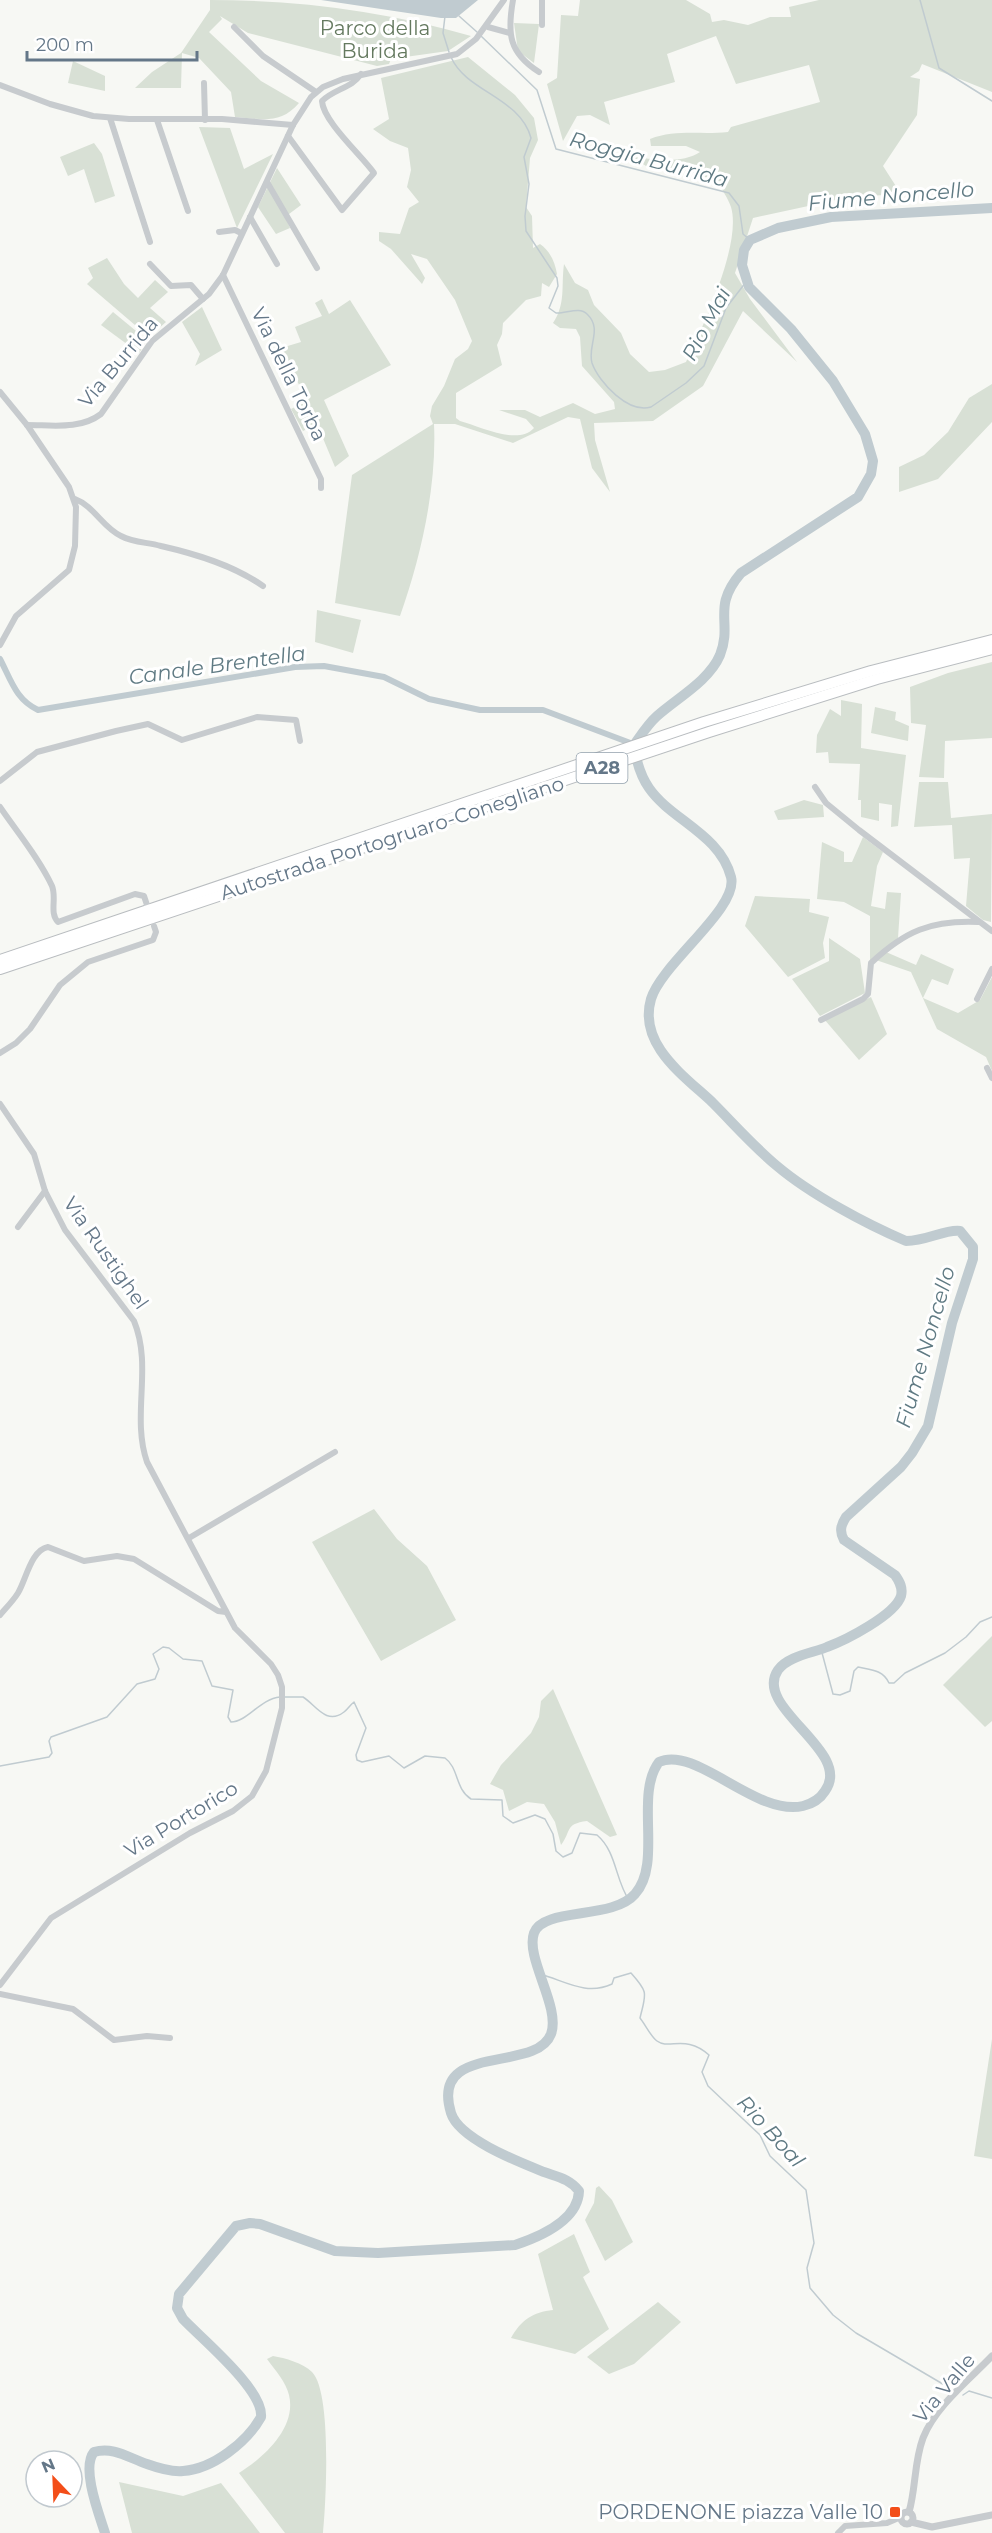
<svg xmlns="http://www.w3.org/2000/svg" width="992" height="2533" viewBox="0 0 992 2533" font-family="Montserrat,sans-serif">
  <style>
    .green { fill: #d8e0d5 }
    .water { fill: #c0cbd0 }
    .lines { fill: none; stroke-linecap: round; stroke-linejoin: round }
    .stream { stroke: #c0cbd0; stroke-width: 1.5 }
    .canal { stroke: #c0cbd0; stroke-width: 6 }
    .river { stroke: #c0cbd0; stroke-width: 10 }
    .motorway-casing { stroke: #b9bdc0; stroke-width: 12 }
    .minor { stroke: #c7cbce; stroke-width: 6 }
    .tertiary { stroke: #c7cbce; stroke-width: 7 }
    .motorway { stroke: #fff; stroke-width: 10 }
    .poi-dot { fill: #f34e19; stroke: #fff; stroke-width: 2 }
    .labels { text-anchor: middle; dominant-baseline: central; stroke-width: 6; stroke-linejoin: round; paint-order: stroke }
    .shield { fill: #fff; stroke: #92a0ac; stroke-width: 1.5 }
    .shield-label { font-size: 18px; font-weight: bold; fill: #647788 }
    .park-label { font-size: 20px; fill: #64795f; stroke: #fff }
    .street-label { font-size: 20px; fill: #647788; stroke: #fff }
    .poi-label { font-size: 20px; fill: #647788; stroke: #fff; text-anchor: end }
    .water-label { font-size: 21px; font-style: italic; fill: #5f7a83; stroke: #fff }
  </style>
  <rect width="100%" height="100%" fill="#f7f8f4"/>
  <g class="green">
    <path d="M210,0C298,0 386,11 471,36L448,51L391,59L389,64L377,66L248,33L220,16L222,19L209,32L261,81L299,103C280,125 262,119 235,117L231,92L199,58L182,53L181,88H135L152,72L181,53L210,10Z"/>
    <path d="M580,0H686L710,14L712,22L724,20L748,25L770,17H791L789,7L819,0H992V92L922,64L919,71L910,77L920,79L917,115L883,166L901,194L850,197L753,218L735,273L750,299L797,362L743,311L703,386L653,421L594,423L595,440L610,492L592,468L580,419L568,417L513,443L455,424H434C437,486 421,557 400,616L335,603L352,475L433,424L430,416L432,406L444,386L455,359L468,349L472,341L455,300L427,259L411,254L425,278L422,284L391,249L379,241V232L400,234L409,208L419,202L407,187L411,170L408,148L390,141L373,129L389,119L381,78L468,57L515,95L534,118L538,140L530,158L526,207L532,216L533,248L540,244C550,251 555,262 557,274L549,287L542,283L541,296L526,300L503,323L502,334L497,345L502,365L456,393V418L460,421C479,426 518,446 534,428L526,419L499,410H525L540,417L573,403L595,414L615,409L614,402L582,366L580,337L576,329L560,328L553,323C566,304 561,286 564,264L575,283L588,290L594,305L621,333L630,354L649,372L665,370L686,362C703,327 742,243 731,207C728,198 722,190 718,182L682,169L646,166L632,157C652,159 683,164 700,152L686,146H651L650,139C676,129 701,135 728,132L731,127L820,102L809,65L736,84L716,36L667,54L675,82L604,102L610,125L590,115L577,116L563,141L547,84L557,78L561,15L578,16Z"/>
    <polygon points="514,23 539,24 534,63 518,51"/>
    <polygon points="73,61 105,76 105,91 68,83"/>
    <polygon points="199,127 230,128 244,169 273,154 237,228"/>
    <polygon points="94,143 102,154 115,196 95,203 84,169 68,176 60,157"/>
    <polygon points="277,168 301,205 285,217 290,228 276,234 258,207"/>
    <polygon points="107,258 124,284 138,298 155,280 168,292 150,308 166,322 149,337 87,284 93,278 88,268"/>
    <polygon points="322,299 329,314 350,300 391,365 324,400 349,456 335,467 317,424 303,431 291,409 307,401 281,348 301,342 295,327 322,316 315,303"/>
    <polygon points="202,307 222,350 195,366 200,354 182,322"/>
    <polygon points="113,312 147,340 139,353 101,325"/>
    <polygon points="992,384 992,422 938,479 899,492 899,467 924,455 948,432 969,398"/>
    <polygon points="317,610 361,620 353,653 315,642"/>
    <polygon points="992,662 992,738 945,741 944,778 919,777 926,725 911,723 910,687 948,673"/>
    <polygon points="841,700 862,704 861,748 906,755 898,826 891,827 892,805 879,803 879,821 861,817 861,800 858,800 860,764 829,763 828,752 816,753 817,735 830,709 841,716"/>
    <polygon points="875,707 896,712 895,720 909,726 908,741 871,733"/>
    <polygon points="919,782 948,782 951,818 992,814 991,922 983,920 966,906 970,858 954,859 952,825 914,827"/>
    <polygon points="804,800 823,805 824,817 778,820 774,811"/>
    <polygon points="863,837 883,852 877,866 871,906 885,909 887,892 901,893 898,938 886,952 916,965 921,954 954,969 948,985 932,979 923,998 958,1013 980,1000 992,977 992,1071 986,1057 937,1029 911,972 876,960 870,968 870,916 844,902 817,899 822,842 844,852 844,862 852,862"/>
    <polygon points="755,896 810,899 809,912 829,917 823,943 825,958 788,977 745,926"/>
    <polygon points="829,938 860,959 865,993 820,1016 792,979 829,961"/>
    <polygon points="871,997 887,1034 859,1060 824,1019"/>
    <polygon points="374,1509 397,1539 427,1566 456,1620 381,1661 312,1542"/>
    <polygon points="992,1636 992,1721 985,1727 943,1685"/>
    <path d="M553,1689L617,1835L610,1837L587,1821C564,1824 572,1831 561,1845L555,1822L544,1804L527,1802L509,1811L503,1790L490,1784L501,1765L531,1733L539,1717L541,1701Z"/>
    <polygon points="992,2039 992,2159 974,2156"/>
    <polygon points="599,2186 612,2200 633,2242 605,2261 585,2220 594,2203 596,2188"/>
    <path d="M574,2234L590,2272L583,2277L609,2329L575,2354L511,2338C521,2320 533,2312 553,2310L538,2254Z"/>
    <polygon points="658,2302 681,2322 634,2364 609,2374 587,2357"/>
    <path d="M273,2356C285,2358 303,2363 312,2372C332,2392 326,2503 323,2533H285L239,2473C263,2458 297,2428 289,2395C286,2382 275,2370 267,2359Z"/>
    <polygon points="119,2482 183,2496 221,2483 260,2533 132,2533"/>
  </g>
  <polygon class="water" points="321,0 478,0 456,18 441,18"/>
  <g class="lines">
    <g class="stream">
      <polyline points="920,0 939,68 992,101"/>
      <polyline points="445,16 443,33 449,52"/>
      <polyline points="459,16 477,32"/>
      <polyline points="481,36 537,90 556,149 729,193 739,206 743,234 750,240"/>
      <path d="M451,57C466,92 520,97 531,138L524,157L529,184L525,216L526,231L557,278L558,286L549,308L556,313C565,314 580,306 587,314C603,329 587,346 592,363C599,383 629,414 651,407L686,383L704,366L726,308L746,282"/>
      <path d="M821,1649L833,1694L840,1695L850,1691L854,1671L858,1667C872,1670 883,1670 889,1683H894L905,1673L945,1653L966,1637L980,1622L992,1617"/>
      <path d="M285,1697H303C315,1704 326,1726 344,1712C348,1709 350,1705 354,1702L366,1728L356,1755L357,1760L362,1762L389,1756L404,1768L425,1756L445,1758C459,1768 455,1789 471,1799L502,1800L503,1816L513,1823L535,1815L545,1819L553,1834L556,1851L563,1857L572,1853L580,1833L597,1835C617,1852 615,1880 629,1900"/>
      <path d="M0,1766L49,1757L52,1753L49,1741L51,1737L107,1717L137,1684L155,1679L159,1669L153,1654L163,1647L169,1648L183,1659L202,1661L212,1686L233,1690L228,1717L231,1722C247,1722 260,1699 280,1697"/>
      <path d="M540,1974C565,1981 586,1996 612,1984L614,1978L631,1973C649,1993 646,1993 640,2018C645,2024 651,2037 657,2041C669,2050 686,2034 709,2055L702,2072L708,2086L760,2135L770,2156L806,2190L814,2243L807,2268L810,2288L833,2315L856,2333L953,2390"/>
      <polyline points="963,2395 969,2391 992,2398"/>
    </g>
    <path class="canal" d="M0,659C11,680 16,700 38,710L295,667L324,666L384,677L429,699L480,710H543L633,744"/>
    <path class="river" d="M105,2533C99,2514 81,2468 94,2452C113,2446 129,2458 147,2464C158,2468 172,2472 183,2471C213,2469 247,2442 261,2417C264,2390 202,2339 183,2319L177,2308L179,2294L236,2226L250,2223L260,2224L335,2251L378,2253L515,2245C539,2237 578,2221 579,2191C570,2179 558,2177 544,2172C519,2162 459,2139 451,2113C429,2041 536,2074 551,2034C561,2007 525,1958 534,1933C543,1907 613,1920 635,1894C663,1863 634,1795 659,1762C696,1745 756,1817 803,1806C811,1804 820,1799 825,1791C854,1751 752,1708 778,1670C788,1656 813,1653 827,1647C846,1640 895,1615 901,1596C903,1588 900,1582 895,1575L844,1540C839,1531 841,1525 846,1517L901,1467L912,1453L928,1426L952,1323L973,1259V1247L960,1231C945,1229 927,1241 906,1241C866,1224 810,1194 777,1166C753,1146 733,1123 712,1102C683,1075 638,1044 651,999C662,963 739,908 731,877C720,834 671,820 649,788C640,775 636,760 634,745C641,735 648,724 657,716C677,698 709,681 720,655C733,622 711,608 741,573L858,497L871,474L873,461L865,434L833,381L791,329L749,287L742,265L744,250L750,240L778,228L831,217L992,208"/>
    <g class="motorway-casing">
      <g id="motorway">
        <polyline points="0,960 704,722 871,671 992,640"/>
        <polyline points="0,969 709,732 877,679 992,649"/>
      </g>
    </g>
    <g class="minor">
      <path d="M513,0C507,34 509,53 539,72"/>
      <polyline points="542,0 542,25"/>
      <polyline points="234,27 263,56 316,92"/>
      <polyline points="488,27 510,33"/>
      <polyline points="204,83 205,120"/>
      <polyline points="0,85 50,104 93,116 129,119 222,119 293,125"/>
      <polyline points="110,118 150,242"/>
      <polyline points="157,120 188,211"/>
      <path d="M288,136L342,210L374,173C361,155 323,121 322,101C334,89 352,88 361,74"/>
      <polyline points="267,182 317,268"/>
      <polyline points="250,217 277,264"/>
      <polyline points="219,232 235,230 241,233"/>
      <polyline points="150,264 171,286 191,285 203,299"/>
      <polyline points="223,275 321,479 321,488"/>
      <polyline points="0,392 27,425 69,487 76,507 75,546 69,570 16,616 0,645"/>
      <path d="M27,425C52,425 80,430 101,414L152,341L209,294L223,275L293,125L311,97L323,87L343,79L457,54L476,39L504,0"/>
      <path d="M75,499C94,506 103,528 121,536C134,543 147,542 161,546C196,554 233,565 263,586"/>
      <polyline points="0,781 37,752 116,731 148,724 182,740 257,717 296,720 300,741"/>
      <polyline points="815,787 826,803 859,830 992,931"/>
      <path d="M0,807C17,832 39,858 52,886C57,898 49,913 58,922L135,894L144,896L147,905"/>
      <polyline points="977,999 992,969"/>
      <path d="M821,1020L863,999L868,994L871,963C905,931 931,920 978,922"/>
      <polyline points="0,1053 16,1043 30,1029 60,985 88,962 153,940 156,932 154,926"/>
      <polyline points="987,1068 992,1078"/>
      <path d="M0,1104L34,1154L45,1191L65,1230L134,1321C153,1367 131,1416 147,1462L235,1628L271,1664L278,1675L282,1687V1708L266,1771L252,1796L233,1811L190,1833L51,1918L0,1985"/>
      <polyline points="18,1227 45,1191"/>
      <polyline points="189,1538 335,1452"/>
      <path d="M0,1615C6,1608 13,1601 18,1593C26,1580 31,1550 48,1547L84,1561L117,1556L134,1559L218,1611L226,1612"/>
      <polyline points="0,1994 73,2009 114,2040 147,2036 170,2038"/>
      <polyline points="838,2533 845,2526 887,2523 901,2517"/>
    </g>
    <g class="tertiary">
      <circle cx="907" cy="2518" r="6"/>
      <path d="M909,2512C916,2488 914,2462 923,2438C935,2407 969,2380 992,2356"/>
      <polyline points="911,2522 932,2527 992,2515"/>
    </g>
    <use href="#motorway" class="motorway"/>
  </g>
  <rect class="poi-dot" x="889" y="2506" width="12" height="12" rx="3"/>
  <g class="labels">
    <rect class="shield" x="576.5" y="753" width="51" height="30" rx="4.5"/>
    <g class="shield-label">
      <text x="602" y="768">A28</text>
    </g>
    <g class="park-label">
      <text x="375" y="28">Parco della<tspan x="375" dy="23">Burida</tspan></text>
    </g>
    <g class="street-label">
      <text transform="translate(118 362) rotate(-50)">Via Burrida</text>
      <text transform="translate(289 374) rotate(64)">Via della Torba</text>
      <text transform="translate(392 838) rotate(-18)">Autostrada Portogruaro-Conegliano</text>
      <text transform="translate(106 1253) rotate(55)">Via Rustighel</text>
      <text transform="translate(181 1819) rotate(-31)">Via Portorico</text>
      <text transform="translate(944 2388) rotate(-50)">Via Valle</text>
    </g>
    <g class="poi-label">
      <text x="883" y="2512">PORDENONE piazza Valle 10</text>
    </g>
    <g class="water-label">
      <text transform="translate(649 159) rotate(15)">Roggia Burrida</text>
      <text transform="translate(891 196) rotate(-5)">Fiume Noncello</text>
      <text transform="translate(706 324) rotate(-62)">Rio Mai</text>
      <text transform="translate(217 665) rotate(-8)">Canale Brentella</text>
      <text transform="translate(925 1347) rotate(-74)">Fiume Noncello</text>
      <text transform="translate(771 2131) rotate(48)">Rio Boal</text>
    </g>
  </g>
  <g transform="translate(54 2479) rotate(337)"><circle r="28" fill="#ffffff" stroke="#c1c9cf" stroke-width="1.5"/>
  <path d="M0-4.5L10 22L0 15L-10 22Z" fill="#f34e19"/>
  <text y="-9" font-size="16" font-weight="bold" text-anchor="middle" fill="#647788">N</text>
  </g>
  <path d="M27 51v9h170v-9" fill="none" stroke="#647788" stroke-width="3"/>
  <text x="36" y="51" font-size="18" fill="#647788" stroke="#ffffff" stroke-width="4.5" paint-order="stroke">200 m</text>
</svg>
